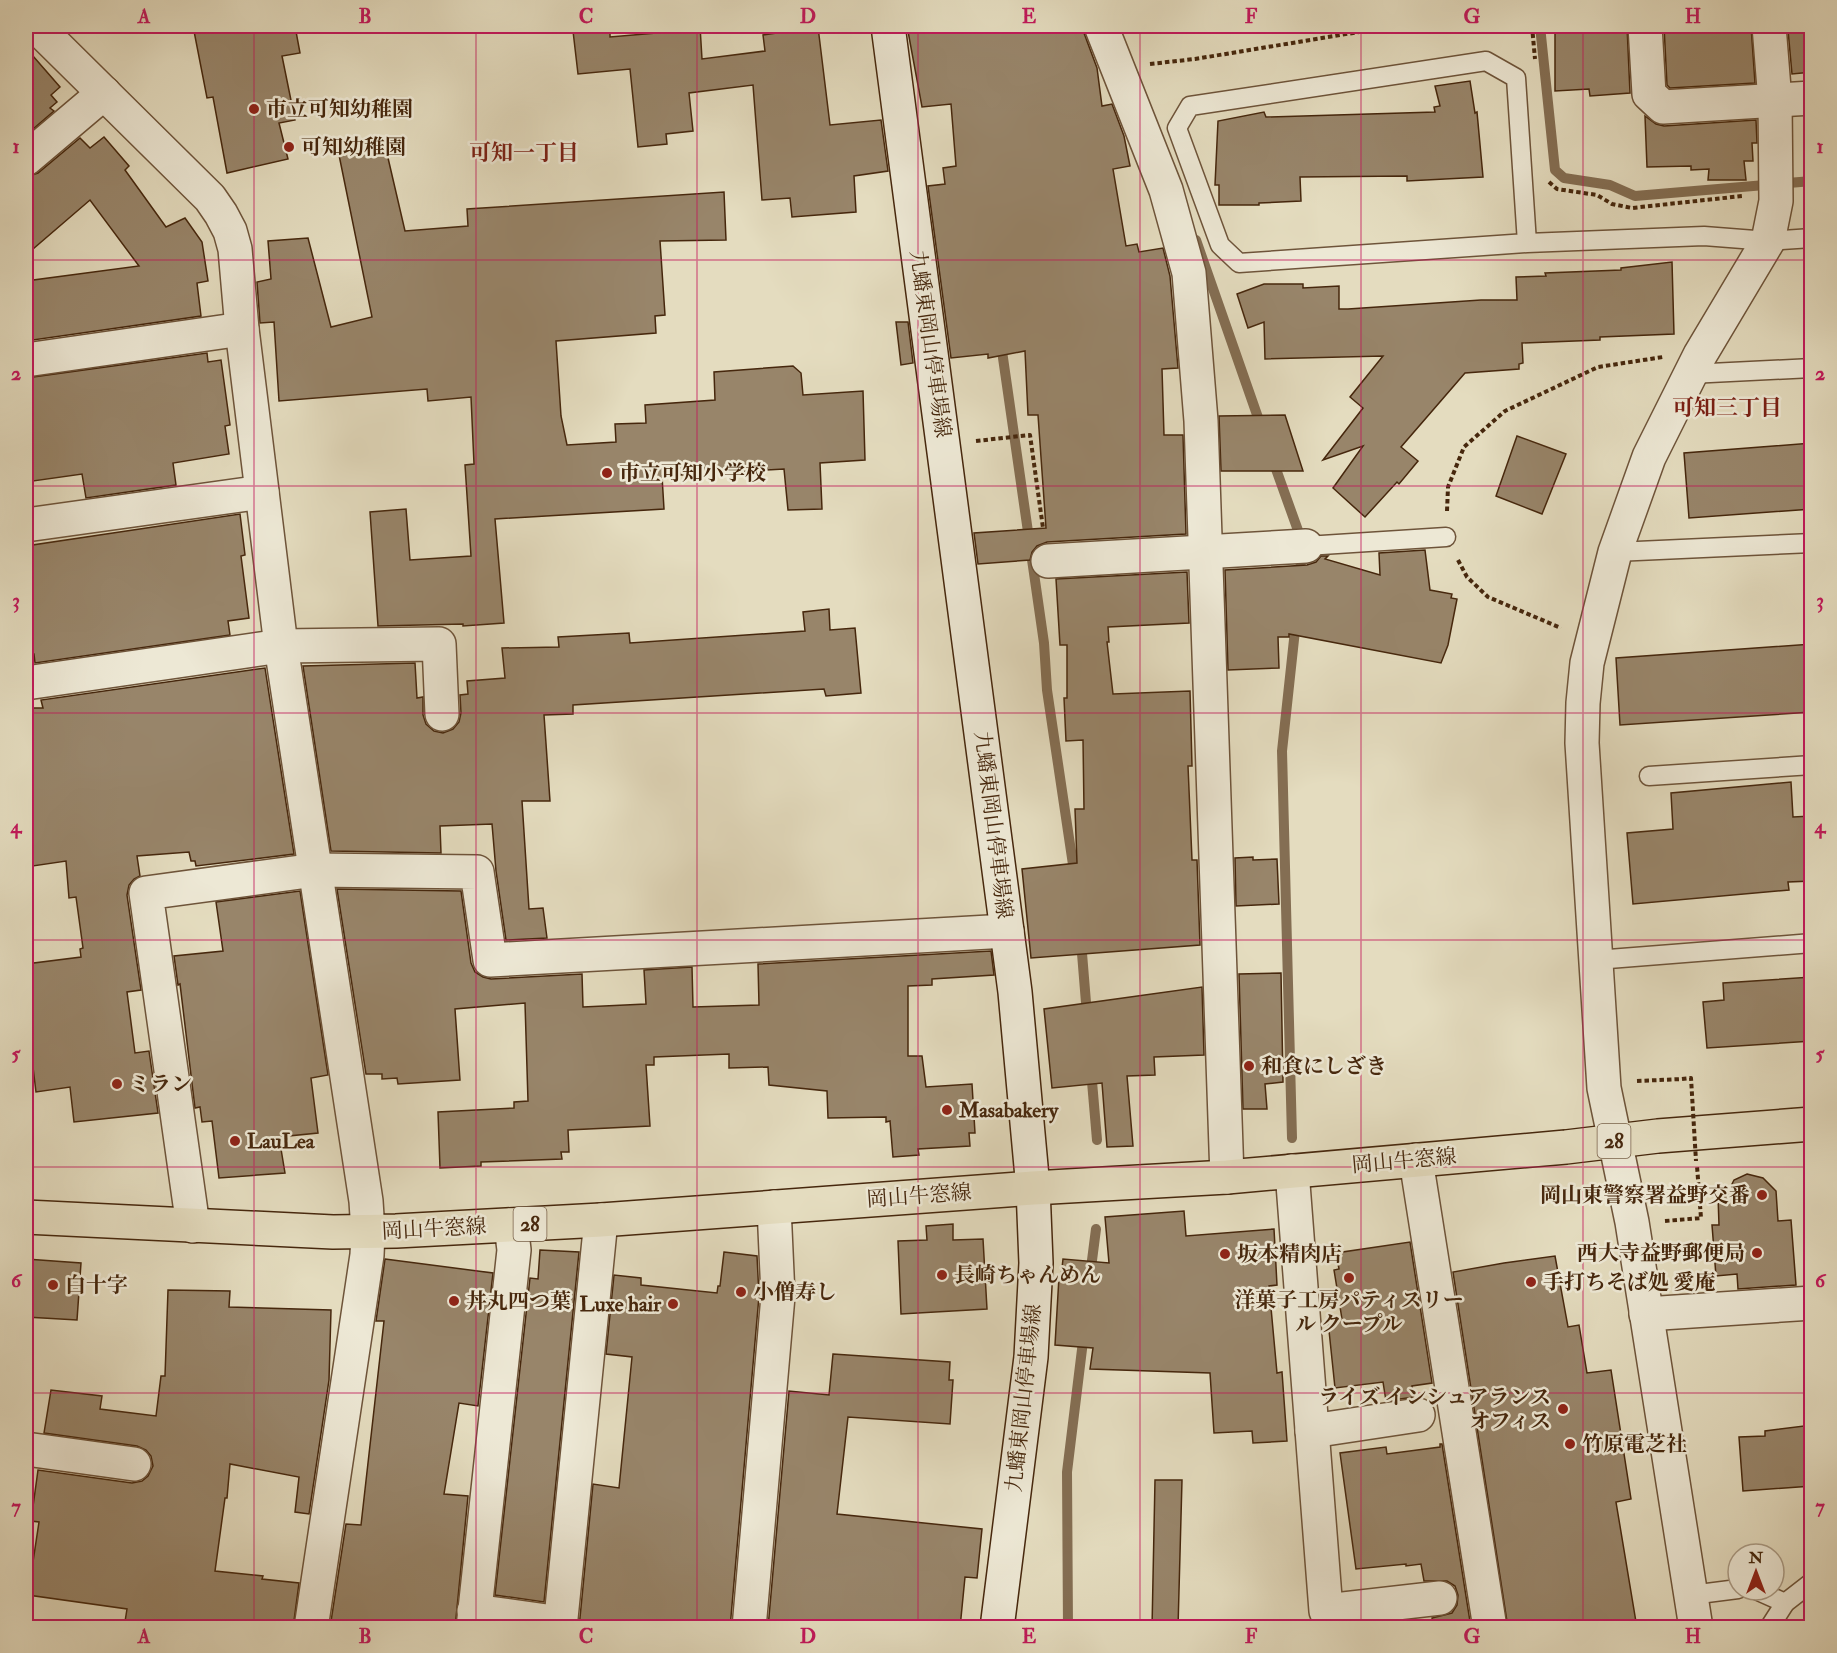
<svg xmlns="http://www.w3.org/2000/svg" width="1837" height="1653" viewBox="0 0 1837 1653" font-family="'IM FELL Double Pica','Noto Serif JP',serif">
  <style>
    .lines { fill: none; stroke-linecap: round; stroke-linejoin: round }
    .stream { stroke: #846e53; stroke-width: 10 }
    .building { fill: #98856a; stroke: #46270d; stroke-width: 1.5 }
    .lane-casing { stroke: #6e543a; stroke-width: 21 }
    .street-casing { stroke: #6e543a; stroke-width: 36 }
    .secondary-casing { stroke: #46270d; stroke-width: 36 }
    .primary-casing { stroke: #46270d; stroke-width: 36 }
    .path { stroke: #46270d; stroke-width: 4; stroke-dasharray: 4.5 3; stroke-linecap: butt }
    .lane { stroke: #ede8d5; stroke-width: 18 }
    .street { stroke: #ede8d5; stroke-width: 33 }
    .secondary { stroke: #ede8d5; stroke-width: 33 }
    .primary { stroke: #e4dcbf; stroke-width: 33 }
    .path-bridge { stroke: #46270d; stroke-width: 4; stroke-dasharray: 4.5 3; stroke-linecap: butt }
    .grid { fill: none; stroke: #c2185b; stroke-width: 1.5; stroke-opacity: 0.55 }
    .poi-dot { fill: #8f2418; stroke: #ede8d5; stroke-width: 2 }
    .labels { text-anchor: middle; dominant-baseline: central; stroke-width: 5; stroke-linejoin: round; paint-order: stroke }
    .shield { fill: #ede8d5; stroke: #786149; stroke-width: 1.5 }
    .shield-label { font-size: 20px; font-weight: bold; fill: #46270d }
    .poi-label { font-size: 21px; font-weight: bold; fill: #46270d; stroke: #ede8d5; text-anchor: start }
    .street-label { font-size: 21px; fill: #46270d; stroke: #ede8d5 }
    .neighbourhood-label { font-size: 22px; font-weight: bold; fill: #7a1f14; stroke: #ede8d5 }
    .neatline { fill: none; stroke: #c2185b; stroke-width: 2 }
    .grid-label { font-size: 20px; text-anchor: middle; font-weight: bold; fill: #c2185b }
  </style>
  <rect width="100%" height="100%" fill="#e4dcbf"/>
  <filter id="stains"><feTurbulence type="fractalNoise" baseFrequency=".00333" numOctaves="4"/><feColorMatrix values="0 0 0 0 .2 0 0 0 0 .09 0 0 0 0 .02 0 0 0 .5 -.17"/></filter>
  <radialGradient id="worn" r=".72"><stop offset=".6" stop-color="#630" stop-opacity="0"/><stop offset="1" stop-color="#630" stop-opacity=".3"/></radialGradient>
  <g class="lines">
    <g class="stream">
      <polyline points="1540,26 1555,170 1564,178 1610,185 1635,196 1812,181"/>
      <polyline points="1196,240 1262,429"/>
      <polyline points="1001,344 1044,643 1047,690 1075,878"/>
      <polyline points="1272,458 1300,536 1301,578"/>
      <polyline points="1081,941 1087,1015"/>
      <polyline points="1091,1070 1097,1140"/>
      <polyline points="1292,1138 1282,751 1296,621"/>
      <polyline points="1090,1276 1096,1229"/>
      <polyline points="1068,1628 1067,1472 1084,1333"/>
    </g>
  </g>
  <g class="building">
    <polygon points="193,26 295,26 300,53 282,56 295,120 279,123 288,159 227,173 213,97 207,98"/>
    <polygon points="667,26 700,26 702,59 765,51 763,35 818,27 830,125 881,120 888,171 854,176 856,212 792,217 790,198 762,200 753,85 689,93 693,131 666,134 667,144 638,147 630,69 578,74 573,31 610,27 610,37 668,32"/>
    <polygon points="907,26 1083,26 1084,33 1097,68 1102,106 1112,104 1124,136 1130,166 1113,169 1126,246 1137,244 1139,252 1163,248 1170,276 1178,368 1162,369 1164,435 1183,435 1186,534 1047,542 1037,546 1032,552 1030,560 978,564 974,533 1046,528 1038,415 1028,415 1025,351 988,358 988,354 951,358 928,186 945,184 943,168 956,166 951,104 922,107"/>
    <polygon points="1555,26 1627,26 1630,93 1590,96 1589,89 1555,91"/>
    <polygon points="1664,26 1751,26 1755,83 1670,88 1667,85"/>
    <polygon points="1812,28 1812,72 1792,74 1788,30"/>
    <polygon points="26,48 60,87 51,95 57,102 50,108 54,111 26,135"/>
    <polygon points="1470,81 1475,113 1477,112 1483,177 1407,181 1407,176 1300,177 1301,201 1259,203 1259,205 1219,205 1219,185 1215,185 1218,121 1264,112 1266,117 1435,112 1434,107 1440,106 1435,86"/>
    <polygon points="1645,116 1656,124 1664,126 1756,120 1757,143 1752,143 1753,161 1744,161 1746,180 1708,180 1709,169 1691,170 1691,166 1647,167"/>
    <polygon points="104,137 129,166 125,170 166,227 185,218 202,242 208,281 197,283 201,316 26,341 26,281 139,266 90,200 26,255 26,177 38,173 80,138 90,148"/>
    <polygon points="385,145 405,231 468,226 467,209 724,192 726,240 660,241 665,315 655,316 656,333 556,341 561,416 567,445 616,442 615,424 646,423 645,405 715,400 714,372 793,366 801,373 803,395 863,391 865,460 820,463 822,509 788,510 784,469 662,476 664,509 495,519 504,623 463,626 463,624 378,626 370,512 406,509 410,560 471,556 465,465 474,464 471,397 428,401 427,389 279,401 274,322 260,323 257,282 271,279 268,241 308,238 331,327 372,317 339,155"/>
    <polygon points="1672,262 1674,334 1600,337 1600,340 1522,343 1523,363 1519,364 1519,369 1465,373 1401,447 1418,461 1399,484 1397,482 1365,517 1333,488 1363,446 1323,460 1363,408 1350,397 1383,356 1265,359 1264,322 1248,328 1237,294 1264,284 1303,284 1303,288 1339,286 1339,309 1348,309 1481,300 1517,300 1516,277 1546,276 1545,273 1621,270 1621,268"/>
    <polygon points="896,322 908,322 913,363 901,365"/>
    <polygon points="207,353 208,362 221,360 230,425 225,426 229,454 173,463 176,485 86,498 82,474 26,482 26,378"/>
    <polygon points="1285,415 1303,471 1221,471 1219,416"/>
    <polygon points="1517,436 1566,454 1542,514 1496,496"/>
    <polygon points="1812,443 1812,509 1689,518 1684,453"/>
    <polygon points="240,514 245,555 241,556 249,618 228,621 230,635 35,663 34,654 26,655 26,546"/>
    <polygon points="1425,550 1430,590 1452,594 1451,598 1457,599 1448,645 1441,663 1289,634 1289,637 1278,637 1279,668 1228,670 1225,570 1307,565 1316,562 1321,556 1328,556 1325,559 1380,575 1379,553"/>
    <polygon points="1187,572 1189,623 1108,627 1109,642 1107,642 1113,694 1190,691 1192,766 1188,766 1192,860 1197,860 1200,945 1031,958 1022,869 1077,863 1075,809 1084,809 1083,740 1066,741 1064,698 1067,698 1067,645 1060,645 1056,579"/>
    <polygon points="829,609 830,630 855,628 861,693 826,696 824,689 573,705 573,714 544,715 550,801 522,801 529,909 543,908 547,938 506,940 496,871 492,824 440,826 441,853 331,851 303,666 415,663 417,698 423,697 423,715 426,724 434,731 443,733 453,729 459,722 461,713 460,695 468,694 467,681 505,678 502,648 559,647 558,637 629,633 630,643 805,631 803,612"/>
    <polygon points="1812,644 1812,712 1620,725 1616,658"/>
    <polygon points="265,668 294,854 196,866 195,861 191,861 189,852 137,856 140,876 134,879 129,885 127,895 141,990 127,992 135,1053 149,1051 158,1113 74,1122 70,1087 36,1092 26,1009 26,964 81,957 80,949 83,948 76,897 69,898 66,861 26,867 26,708 43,708 41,700"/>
    <polygon points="1791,782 1793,817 1812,816 1812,881 1788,882 1789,890 1633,904 1627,833 1673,829 1671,793"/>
    <polygon points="1253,857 1253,860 1277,859 1279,904 1236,906 1235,858"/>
    <polygon points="337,889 461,891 471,963 475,972 483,977 491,979 582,974 583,1007 646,1004 644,970 692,967 693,1007 759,1005 758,964 991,951 994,975 932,979 932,985 908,986 908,1056 922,1056 926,1087 972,1084 975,1133 969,1133 970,1146 918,1149 919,1155 893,1157 890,1121 886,1122 886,1117 828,1118 827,1091 769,1085 768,1067 729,1068 729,1054 654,1057 654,1065 646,1065 650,1126 568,1130 569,1152 561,1152 562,1159 481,1162 481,1166 440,1168 438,1112 514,1108 514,1102 528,1101 525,1003 455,1009 460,1080 398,1084 397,1078 382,1079 382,1074 366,1074"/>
    <polygon points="300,891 328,1075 311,1078 318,1133 279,1137 285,1173 219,1178 212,1121 202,1122 200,1107 195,1108 180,984 178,985 174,956 223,951 216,902"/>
    <polygon points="1281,973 1283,1082 1265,1084 1267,1109 1243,1109 1239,974"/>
    <polygon points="1812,977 1812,1041 1707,1048 1703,1002 1724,1000 1723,983"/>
    <polygon points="1202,987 1204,1055 1154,1057 1155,1075 1127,1076 1133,1146 1107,1147 1102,1083 1052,1088 1044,1009"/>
    <polygon points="1747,1174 1763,1178 1776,1191 1778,1221 1791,1220 1796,1285 1738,1289 1737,1274 1716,1276 1712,1225 1719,1225 1718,1196 1726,1196 1734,1180"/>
    <polygon points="1184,1211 1186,1236 1274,1229 1277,1285 1269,1286 1277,1373 1282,1372 1287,1441 1253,1443 1252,1431 1214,1433 1210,1373 1090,1369 1093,1348 1055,1345 1059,1277 1061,1277 1063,1259 1109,1263 1105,1217"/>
    <polygon points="953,1224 953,1240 983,1239 987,1309 901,1314 898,1241 927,1240 926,1226"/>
    <polygon points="1410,1242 1432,1383 1412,1386 1414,1397 1386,1401 1383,1382 1335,1388 1328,1321 1342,1319 1334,1270 1339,1269 1336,1253"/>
    <polygon points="540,1250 579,1252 544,1602 495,1595 530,1278 538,1279"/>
    <polygon points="724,1252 757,1256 759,1296 730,1628 700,1628 675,1624 675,1628 579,1628 593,1484 619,1488 632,1357 606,1354 614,1275 641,1278 641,1285 717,1293 718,1286 720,1286"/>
    <polygon points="1555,1256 1568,1327 1579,1325 1587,1373 1611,1370 1631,1499 1616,1502 1637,1628 1508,1628 1453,1272 1504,1263"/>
    <polygon points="26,1259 81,1263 77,1320 26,1317"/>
    <polygon points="385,1259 493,1273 478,1406 459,1403 444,1494 468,1496 455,1628 330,1628 346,1524 361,1525 384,1321 376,1321"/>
    <polygon points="168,1290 230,1291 229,1307 331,1310 329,1380 309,1514 295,1512 299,1477 230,1464 227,1498 225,1498 215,1571 263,1576 262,1579 299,1583 293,1628 124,1628 127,1609 28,1595 39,1522 31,1521 38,1470 132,1483 142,1481 148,1476 153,1466 151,1456 146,1450 137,1446 44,1433 51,1390 102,1396 100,1409 156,1416 161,1376 165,1376"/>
    <polygon points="833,1354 950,1362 949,1380 953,1380 950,1424 848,1417 837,1514 982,1529 977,1578 965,1577 960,1628 768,1628 789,1391 829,1395"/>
    <polygon points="1812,1425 1812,1486 1743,1491 1739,1437 1765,1436 1765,1431"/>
    <polygon points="1440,1444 1442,1444 1471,1628 1434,1628 1432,1618 1452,1613 1457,1605 1458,1595 1455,1586 1447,1581 1424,1581 1421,1564 1406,1566 1406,1564 1356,1569 1340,1453 1386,1447 1387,1454 1440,1447"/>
    <polygon points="1155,1480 1182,1480 1178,1628 1152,1628"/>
  </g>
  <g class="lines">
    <g class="lane-casing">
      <g id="lane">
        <polyline points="1527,243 1516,78 1486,61 1190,106 1177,128 1220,245 1239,263 1527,243 1704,236 1768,241 1812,238"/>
        <polyline points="1690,374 1812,368"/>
        <polyline points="1306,546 1446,537"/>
        <polyline points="1615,552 1812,543"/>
        <polyline points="1649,776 1812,765"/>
        <polyline points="1596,960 1812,943"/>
        <polyline points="1756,1590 1785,1603"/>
        <polyline points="1691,1595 1738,1589"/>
        <polyline points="1769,1628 1785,1603 1812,1582"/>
      </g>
    </g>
    <g class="street-casing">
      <g id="street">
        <polyline points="36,26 210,198 221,214 230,231 235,249 242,329 281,646 366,1201 368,1232 367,1255 311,1628"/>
        <polyline points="1101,26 1166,190 1189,273 1201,421 1227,1177"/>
        <polyline points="1645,26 1649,94 1663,107 1812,98"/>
        <polyline points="26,159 104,93"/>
        <polyline points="26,360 242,329"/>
        <polyline points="26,525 262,492"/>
        <polyline points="1048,561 1306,546"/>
        <polyline points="26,683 281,646 439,644 442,714"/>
        <polyline points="1416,1160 1490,1628"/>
        <polyline points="1292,1171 1326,1611 1440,1598"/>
        <polyline points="193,1226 146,893 315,870 477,872 490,960 1007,931"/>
        <polyline points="1646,1314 1812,1303"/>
        <polyline points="1312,1431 1418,1415"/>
        <polyline points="26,1449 134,1464"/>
        <polyline points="474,1611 561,1623"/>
        <polyline points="473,1628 514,1250 511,1225"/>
        <polyline points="560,1628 601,1220"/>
        <polyline points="749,1628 778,1296 774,1207"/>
        <polyline points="1696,1628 1632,1222 1604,1088 1582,743 1583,703 1587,663 1615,552 1649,457 1700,355 1768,241 1776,201 1775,101 1769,26"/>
      </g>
    </g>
    <g class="secondary-casing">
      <polyline id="secondary" points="888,26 1015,992 1033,1188 1036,1263 1031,1357 997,1628"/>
    </g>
    <g class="primary-casing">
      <polyline id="primary" points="26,1217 333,1232 396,1231 601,1220 1033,1188 1227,1177 1566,1147 1658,1136 1812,1124"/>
    </g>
    <g class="path">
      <polyline points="1532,26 1535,59"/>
      <polyline points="1150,64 1195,59 1395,26"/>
      <polyline points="1549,182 1557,189 1597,195 1612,204 1632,208 1742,196"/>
      <polyline points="976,441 1030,435 1043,528"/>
      <polyline points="1447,511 1448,487 1464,447 1505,411 1598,367 1663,357"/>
      <polyline points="1458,560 1467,577 1488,597 1561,628"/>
      <polyline points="1637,1081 1682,1079"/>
      <polyline points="1665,1221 1701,1218 1697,1166"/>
    </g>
    <use href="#lane" class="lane"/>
    <use href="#street" class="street"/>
    <use href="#secondary" class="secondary"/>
    <use href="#primary" class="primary"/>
    <polyline class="path-bridge" points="1682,1079 1691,1078 1696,1161"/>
  </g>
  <path class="grid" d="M254,26V1628M476,26V1628M697,26V1628M918,26V1628M1140,26V1628M1361,26V1628M1583,26V1628M26,260H1812M26,486H1812M26,713H1812M26,940H1812M26,1167H1812M26,1393H1812"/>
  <g class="poi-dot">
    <circle cx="254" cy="109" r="6"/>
    <circle cx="289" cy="147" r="6"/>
    <circle cx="607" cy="473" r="6"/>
    <circle cx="1249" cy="1066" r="6"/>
    <circle cx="117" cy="1084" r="6"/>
    <circle cx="947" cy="1110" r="6"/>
    <circle cx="235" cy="1141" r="6"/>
    <circle cx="1762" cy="1195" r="6"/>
    <circle cx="1757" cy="1253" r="6"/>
    <circle cx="1225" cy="1254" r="6"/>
    <circle cx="942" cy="1275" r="6"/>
    <circle cx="1349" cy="1278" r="6"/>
    <circle cx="1531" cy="1282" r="6"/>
    <circle cx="53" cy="1285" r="6"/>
    <circle cx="741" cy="1292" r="6"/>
    <circle cx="454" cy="1301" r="6"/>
    <circle cx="673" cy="1304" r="6"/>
    <circle cx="1563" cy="1409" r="6"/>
    <circle cx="1570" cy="1444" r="6"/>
  </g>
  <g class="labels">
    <g class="shield">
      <rect x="1597.5" y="1124" width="33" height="34" rx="4.5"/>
      <rect x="513.5" y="1207" width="33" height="34" rx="4.5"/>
    </g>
    <g class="shield-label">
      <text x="1614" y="1141">28</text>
      <text x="530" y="1224">28</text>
    </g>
    <g class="poi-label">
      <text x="266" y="109">市立可知幼稚園</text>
      <text x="301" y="147">可知幼稚園</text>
      <text x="619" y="473">市立可知小学校</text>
      <text x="1261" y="1066">和食にしざき</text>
      <text x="129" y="1084">ミラン</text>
      <text x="959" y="1110">Masabakery</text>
      <text x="247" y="1141">LauLea</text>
      <text x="1750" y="1195" text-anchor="end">岡山東警察署益野交番</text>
      <text x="1745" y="1253" text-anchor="end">西大寺益野郵便局</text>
      <text x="1237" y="1254">坂本精肉店</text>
      <text x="954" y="1275">長崎ちゃんめん</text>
      <text x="1543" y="1282">手打ちそば処 愛庵</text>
      <text x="65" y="1285">白十字</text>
      <text x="753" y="1292">小僧寿し</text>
      <text x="1349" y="1300" text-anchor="middle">洋菓子工房パティスリー<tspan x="1349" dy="24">ル クープル</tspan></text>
      <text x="466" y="1301">丼丸四つ葉</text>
      <text x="661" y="1304" text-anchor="end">Luxe hair</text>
      <text x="1551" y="1397" text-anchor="end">ライズ インシュアランス<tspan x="1551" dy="24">オフィス</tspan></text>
      <text x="1582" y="1444">竹原電芝社</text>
    </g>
    <g class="street-label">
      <text transform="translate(930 344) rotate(82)">九蟠東岡山停車場線</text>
      <text transform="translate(993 825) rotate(83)">九蟠東岡山停車場線</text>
      <text transform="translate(1404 1161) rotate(-5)">岡山牛窓線</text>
      <text transform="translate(919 1196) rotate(-4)">岡山牛窓線</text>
      <text transform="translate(434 1229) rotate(-3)">岡山牛窓線</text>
      <text transform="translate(1024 1398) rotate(-84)">九蟠東岡山停車場線</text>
    </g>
    <g class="neighbourhood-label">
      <text x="524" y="153">可知一丁目</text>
      <text x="1727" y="408">可知三丁目</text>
    </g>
  </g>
  <rect width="1837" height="1653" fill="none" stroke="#e4dcbf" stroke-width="66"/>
  <g transform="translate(1756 1572)"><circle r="28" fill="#ede8d5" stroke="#aa9b85" stroke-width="1.5"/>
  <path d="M0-4.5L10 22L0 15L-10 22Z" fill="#8f2418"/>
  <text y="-9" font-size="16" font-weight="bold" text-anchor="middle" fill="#46270d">N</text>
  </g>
  <rect x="33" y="33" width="1771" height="1587" class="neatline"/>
  <g class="grid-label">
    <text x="144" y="23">A</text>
    <text x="365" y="23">B</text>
    <text x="586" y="23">C</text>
    <text x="808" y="23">D</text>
    <text x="1029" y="23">E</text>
    <text x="1251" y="23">F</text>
    <text x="1472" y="23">G</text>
    <text x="1693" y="23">H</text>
    <text x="16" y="153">1</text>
    <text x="1820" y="153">1</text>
    <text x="16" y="380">2</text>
    <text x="1820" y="380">2</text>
    <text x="16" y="607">3</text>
    <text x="1820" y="607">3</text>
    <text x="16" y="833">4</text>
    <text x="1820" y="833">4</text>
    <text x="16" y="1060">5</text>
    <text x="1820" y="1060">5</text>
    <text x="16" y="1287">6</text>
    <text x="1820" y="1287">6</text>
    <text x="16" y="1513">7</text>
    <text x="1820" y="1513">7</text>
    <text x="144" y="1643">A</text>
    <text x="365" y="1643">B</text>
    <text x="586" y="1643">C</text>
    <text x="808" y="1643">D</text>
    <text x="1029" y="1643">E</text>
    <text x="1251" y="1643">F</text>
    <text x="1472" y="1643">G</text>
    <text x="1693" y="1643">H</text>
  </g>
  <rect width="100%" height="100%" filter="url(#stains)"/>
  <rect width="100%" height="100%" fill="url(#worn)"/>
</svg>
